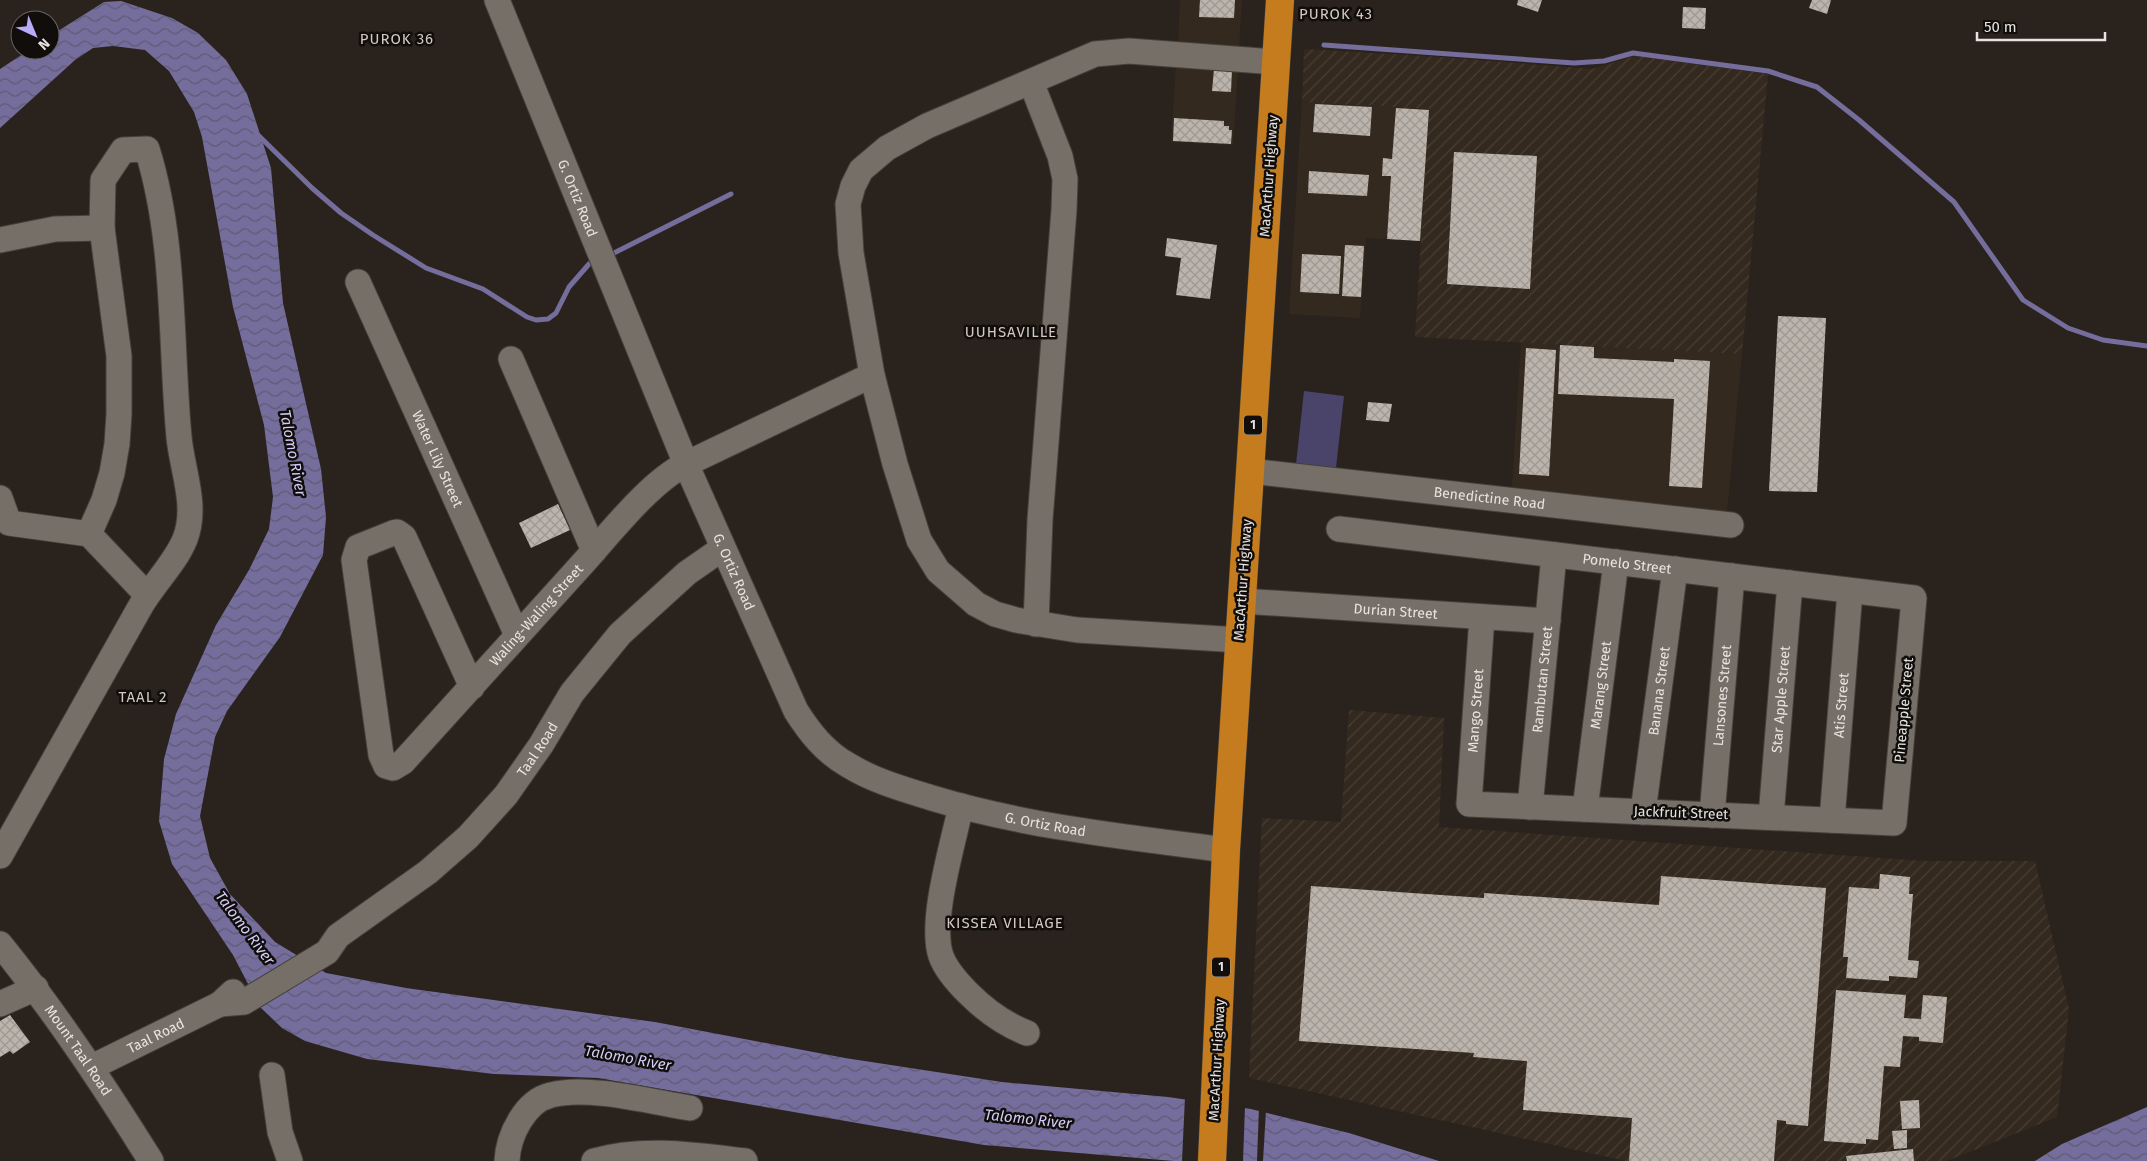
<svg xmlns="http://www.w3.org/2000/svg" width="2147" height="1161" viewBox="0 0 2147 1161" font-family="'Fira Sans',sans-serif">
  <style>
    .built { fill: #34291e }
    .industrial { fill: url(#industrial-furrows) }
    .pitch { fill: #4a436a }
    .water { fill: url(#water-waves) }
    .pier { fill: #2a231d }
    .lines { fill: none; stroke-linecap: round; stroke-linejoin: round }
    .stream { stroke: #756d9c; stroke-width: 5 }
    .building { fill: url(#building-cross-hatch) }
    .minor-casing { stroke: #45403b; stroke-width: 27 }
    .highway-casing { stroke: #45403b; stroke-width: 29 }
    .minor { stroke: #766f68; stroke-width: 25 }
    .highway { stroke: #c47c1e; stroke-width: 28 }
    .labels { text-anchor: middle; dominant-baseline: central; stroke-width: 5; stroke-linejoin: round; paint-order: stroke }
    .shield { fill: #100d0b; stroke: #a6a39f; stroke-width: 1 }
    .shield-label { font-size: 12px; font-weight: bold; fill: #e7e3df }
    .street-label { font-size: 14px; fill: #e7e3df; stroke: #100d0b }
    .neighbourhood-label { font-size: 15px; letter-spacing: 1px; fill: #d2c9c1; stroke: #100d0b }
    .water-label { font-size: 15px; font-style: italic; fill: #d2ccf7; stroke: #100d0b }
  </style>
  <defs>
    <pattern id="industrial-furrows" width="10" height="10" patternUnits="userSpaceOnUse" patternTransform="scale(1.25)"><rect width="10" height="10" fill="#34291e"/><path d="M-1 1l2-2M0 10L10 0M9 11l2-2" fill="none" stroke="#483e34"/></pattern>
    <pattern id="water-waves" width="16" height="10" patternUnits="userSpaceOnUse" patternTransform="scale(1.25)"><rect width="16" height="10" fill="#756d9c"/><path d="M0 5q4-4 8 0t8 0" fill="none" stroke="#5f5b74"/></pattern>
    <pattern id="building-cross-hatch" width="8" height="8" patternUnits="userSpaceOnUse" patternTransform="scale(1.25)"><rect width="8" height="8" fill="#bcb4ac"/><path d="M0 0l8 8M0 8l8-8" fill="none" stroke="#9e9892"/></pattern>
  </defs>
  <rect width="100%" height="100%" fill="#2a231d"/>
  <g class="built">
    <polygon points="1180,0 1242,0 1239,47 1178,44"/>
    <polygon points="1176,64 1238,68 1233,145 1171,142"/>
    <polygon points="1302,102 1429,109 1421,241 1366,238 1360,318 1289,314"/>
    <polygon points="1521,342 1742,354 1727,512 1512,487"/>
  </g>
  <g class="industrial">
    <polygon points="1304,49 1440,57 1592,69 1635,56 1768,74 1742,354 1415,337 1429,109 1302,102"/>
    <polygon points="1349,710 1444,718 1439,827 1924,861 2035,861 2069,1009 2057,1117 1947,1161 1626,1161 1249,1078 1262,818 1341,822"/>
  </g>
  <polygon class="pitch" points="1304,391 1344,396 1336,468 1296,464"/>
  <g class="water">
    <polygon points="121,1 172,18 198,33 226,60 247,94 271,168 283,303 321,469 326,517 323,555 280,637 227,711 215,737 200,816 210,858 230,894 275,942 326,973 406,988 655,1022 845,1058 1002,1082 1168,1097 1251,1109 1349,1133 1439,1161 1174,1161 984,1145 598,1078 494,1074 367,1059 305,1041 282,1028 260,1007 233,955 172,864 159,821 164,759 176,714 216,625 249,570 269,529 273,497 264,425 233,307 202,137 194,112 169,71 145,50 113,46 93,48 75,60 0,128 0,69 29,50 50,50 50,36 104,2"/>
    <polygon points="2147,1107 2147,1161 2035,1161 2062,1144"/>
  </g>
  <g class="pier">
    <polygon points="1185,1097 1245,1106 1243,1161 1182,1161"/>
    <polygon points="1259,1108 1266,1110 1263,1161 1257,1161"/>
  </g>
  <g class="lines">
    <g class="stream">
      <polyline points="1324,45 1574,63 1604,61 1633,53 1768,71 1817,87 1859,120 1954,202 2023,300 2068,328 2103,340 2147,346"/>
      <polyline points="256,133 312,188 341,213 373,235 426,268 483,289 527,317 536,320 548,319 556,313 569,287 589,264"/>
      <polyline points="612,254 731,194"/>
    </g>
  </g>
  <g class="building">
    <polygon points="1200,0 1235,0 1234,18 1199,17"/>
    <polygon points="1518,0 1542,0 1538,12 1517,5"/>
    <polygon points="1812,0 1831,0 1827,14 1809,8"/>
    <polygon points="1683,7 1706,8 1705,29 1682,28"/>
    <polygon points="1214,69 1232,70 1231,92 1212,91"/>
    <polygon points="1315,104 1372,107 1370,136 1313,132"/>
    <polygon points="1396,108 1429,110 1420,241 1387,239 1391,176 1382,176 1383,158 1392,159"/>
    <polygon points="1174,118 1224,121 1224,126 1229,126 1229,130 1232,130 1231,144 1173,141"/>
    <polygon points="1454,152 1537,156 1530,289 1447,284"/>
    <polygon points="1309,171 1369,175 1367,196 1308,193"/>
    <polygon points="1167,238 1217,245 1210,299 1176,295 1181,258 1165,256"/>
    <polygon points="1345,245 1364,246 1361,297 1342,296"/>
    <polygon points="1302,254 1341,256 1339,294 1300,292"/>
    <polygon points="1778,316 1826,318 1817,492 1769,491"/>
    <polygon points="1560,345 1594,347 1594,358 1674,362 1674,359 1710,361 1702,488 1669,486 1674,399 1558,394"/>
    <polygon points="1526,348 1556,350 1549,476 1519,474"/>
    <polygon points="1368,402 1392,404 1389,422 1366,420"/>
    <polygon points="558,504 570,530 531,548 519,523"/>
    <polygon points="1880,874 1910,877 1909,894 1913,894 1908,960 1919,961 1917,978 1889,976 1889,981 1846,978 1848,957 1843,957 1849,887 1879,889"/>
    <polygon points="1661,876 1826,888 1808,1126 1786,1124 1786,1121 1777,1120 1774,1161 1629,1161 1632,1118 1523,1110 1527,1061 1473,1057 1474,1053 1299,1041 1311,886 1484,898 1484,893 1659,905"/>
    <polygon points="1836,990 1906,995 1904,1018 1921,1019 1923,995 1947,997 1943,1043 1919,1041 1919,1037 1903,1036 1900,1067 1884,1066 1878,1140 1866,1139 1866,1144 1824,1141"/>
    <polygon points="10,1015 30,1042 13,1054 10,1051 0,1057 0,1021"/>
    <polygon points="1919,1100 1920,1128 1902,1129 1900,1101"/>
    <polygon points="1907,1130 1907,1148 1894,1149 1892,1131"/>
    <polygon points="1913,1149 1914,1161 1847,1161 1846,1156"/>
  </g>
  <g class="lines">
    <g class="minor-casing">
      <g id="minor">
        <path id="s1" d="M497,0L686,464L796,711C810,733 825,752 848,765C874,781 903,789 932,798C1028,827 1127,837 1226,850"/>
        <polyline points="1031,82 1060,156 1065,179 1064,210 1040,520 1036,624"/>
        <polyline points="0,240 55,229 102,228"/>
        <path id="s2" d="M358,282L517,635"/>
        <polyline points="511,359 594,551"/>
        <path id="s3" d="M1250,471L1731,525"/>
        <polyline points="0,498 9,523 89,534 147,595"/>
        <path id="s4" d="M1339,529L1914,598L1894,823L1469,804L1482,617"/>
        <path id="s5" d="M1242,601L1548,621"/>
        <polyline points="1240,640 1077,630 1016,620 995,614 976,604 938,571 919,540 895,464 872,375 851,253 848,204 853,186 861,170 887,148 927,126 1095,54 1129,51 1276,62"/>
        <path id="s6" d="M472,687L404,537L397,532L393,533L358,547L354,560L381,755L386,766L393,768L403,762C464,695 524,628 585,561C612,531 650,482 686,464L872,375"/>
        <path d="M961,806C953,844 929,922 941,956C946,970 957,982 968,993C985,1010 1004,1024 1027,1033"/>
        <path id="s7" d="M1530,807L1554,555"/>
        <path id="s8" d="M1585,809L1616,562"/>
        <path id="s9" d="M1643,812L1675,569"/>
        <path id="s10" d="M1712,815L1732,576"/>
        <path id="s11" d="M1771,817L1790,583"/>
        <path id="s12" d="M1832,820L1850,591"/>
        <path d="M0,856C46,774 93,691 139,609C152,585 175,564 185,539C198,506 182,470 179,437C170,340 176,242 147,149L123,150L103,180L102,228L119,356V414L117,444L112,473L104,500L89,534"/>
        <path id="s13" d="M0,944C56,1013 104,1086 151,1161"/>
        <polyline points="0,1004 36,988"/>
        <path id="s14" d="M220,1004L244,1002L327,952L338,936L428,872L468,837L506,795L541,745L572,693L620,634L687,573L723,548"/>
        <path id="s15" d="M92,1067L220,1004L233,992"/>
        <polyline points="272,1075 280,1132 290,1161"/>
        <path d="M507,1161C508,1136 525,1101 551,1095C587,1085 652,1102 690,1108"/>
        <path d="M594,1161C643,1147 695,1155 745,1161"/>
      </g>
    </g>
    <g class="highway-casing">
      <polyline id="highway" points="1212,1161 1226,850 1280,0"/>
    </g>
    <use href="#minor" class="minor"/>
    <use href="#highway" class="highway"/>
  </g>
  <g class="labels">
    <g class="shield">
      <rect x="1244" y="415.5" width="18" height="19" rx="4"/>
      <rect x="1212" y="957.5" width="18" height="19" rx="4"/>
    </g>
    <g class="shield-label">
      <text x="1253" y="425">1</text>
      <text x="1221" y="967">1</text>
    </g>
    <g class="street-label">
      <text transform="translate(1269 176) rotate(-86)">MacArthur Highway</text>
      <text stroke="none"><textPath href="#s1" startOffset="214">G. Ortiz Road</textPath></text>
      <text stroke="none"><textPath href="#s2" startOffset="194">Water Lily Street</textPath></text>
      <text stroke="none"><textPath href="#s3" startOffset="241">Benedictine Road</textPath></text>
      <text stroke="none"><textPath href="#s4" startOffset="290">Pomelo Street</textPath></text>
      <text stroke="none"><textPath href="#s1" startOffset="619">G. Ortiz Road</textPath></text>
      <text transform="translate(1243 580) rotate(-86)">MacArthur Highway</text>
      <text stroke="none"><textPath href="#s5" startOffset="154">Durian Street</textPath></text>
      <text stroke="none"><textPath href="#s6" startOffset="655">Waling-Waling Street</textPath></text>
      <text stroke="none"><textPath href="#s7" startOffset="128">Rambutan Street</textPath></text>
      <text stroke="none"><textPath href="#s8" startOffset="125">Marang Street</textPath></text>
      <text stroke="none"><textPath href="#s9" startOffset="122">Banana Street</textPath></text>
      <text stroke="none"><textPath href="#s10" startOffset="120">Lansones Street</textPath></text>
      <text stroke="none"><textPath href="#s11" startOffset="118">Star Apple Street</textPath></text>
      <text stroke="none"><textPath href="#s12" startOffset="115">Atis Street</textPath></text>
      <text stroke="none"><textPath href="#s4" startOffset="1324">Mango Street</textPath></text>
      <text transform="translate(1904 710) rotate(-85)">Pineapple Street</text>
      <text stroke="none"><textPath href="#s14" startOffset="416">Taal Road</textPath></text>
      <text transform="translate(1681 813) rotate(2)">Jackfruit Street</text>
      <text stroke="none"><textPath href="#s1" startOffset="1054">G. Ortiz Road</textPath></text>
      <text stroke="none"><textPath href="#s15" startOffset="71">Taal Road</textPath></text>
      <text stroke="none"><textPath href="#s13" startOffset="132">Mount Taal Road</textPath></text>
      <text transform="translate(1217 1060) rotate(-87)">MacArthur Highway</text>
    </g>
    <g class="neighbourhood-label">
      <text x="1336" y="14">PUROK 43</text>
      <text x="397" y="39">PUROK 36</text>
      <text x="1011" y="332">UUHSAVILLE</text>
      <text x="143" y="697">TAAL 2</text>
      <text x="1005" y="923">KISSEA VILLAGE</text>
    </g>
    <g class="water-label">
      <text transform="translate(293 453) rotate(79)">Talomo River</text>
      <text transform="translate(245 928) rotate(53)">Talomo River</text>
      <text transform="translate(628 1058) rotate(10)">Talomo River</text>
      <text transform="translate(1028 1119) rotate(6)">Talomo River</text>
    </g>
  </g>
  <g transform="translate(35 35) rotate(136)"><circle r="24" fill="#100d0b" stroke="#666360"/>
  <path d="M0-4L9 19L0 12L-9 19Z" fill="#b8abf7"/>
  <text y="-8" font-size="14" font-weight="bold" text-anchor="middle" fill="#e7e3df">N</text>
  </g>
  <path d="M1977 32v8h128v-8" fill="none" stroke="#e7e3df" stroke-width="2.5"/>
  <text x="1984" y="32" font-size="15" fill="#e7e3df" stroke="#100d0b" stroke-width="4" paint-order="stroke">50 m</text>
</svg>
